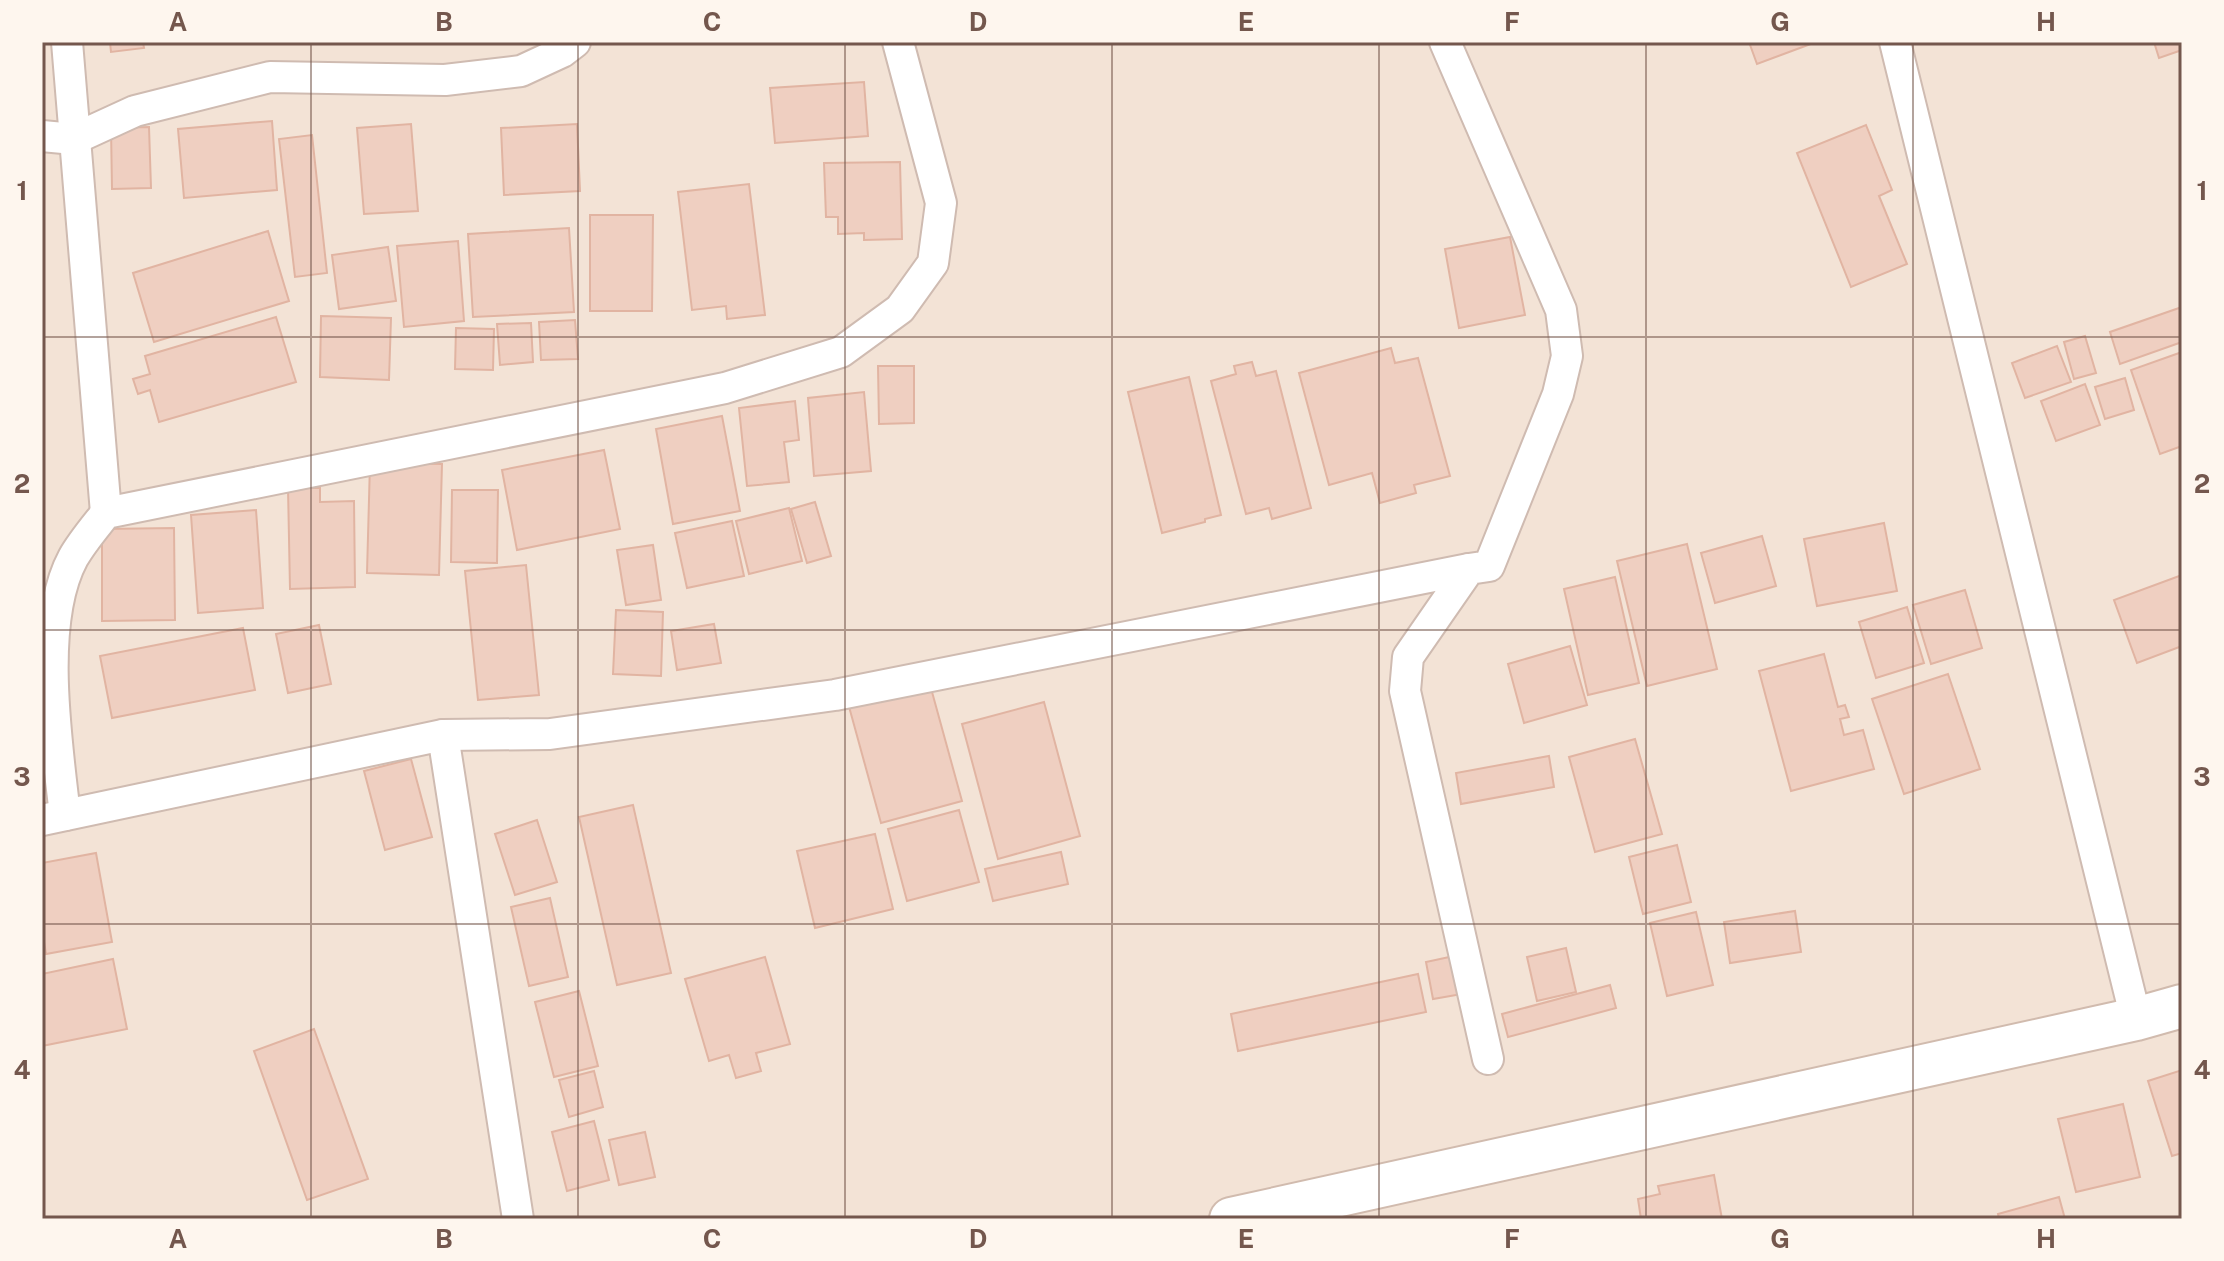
<svg xmlns="http://www.w3.org/2000/svg" width="2224" height="1261" viewBox="0 0 2224 1261" font-family="'Public Sans',sans-serif">
  <style>
    .residential { fill: #f3e3d6 }
    .building { fill: #efcfc1; stroke: #e1b4a2; stroke-width: 2 }
    .lines { fill: none; stroke-linecap: round; stroke-linejoin: round }
    .street-casing { stroke: #cfbbb1; stroke-width: 34 }
    .secondary-casing { stroke: #d1bbae; stroke-width: 46 }
    .street { stroke: #fff; stroke-width: 30 }
    .secondary { stroke: #fff; stroke-width: 42 }
    .grid { fill: none; stroke: #74574d; stroke-width: 2; stroke-opacity: 0.55 }
    .neatline { fill: none; stroke: #74574d; stroke-width: 3 }
    .grid-label { font-size: 26px; text-anchor: middle; font-weight: bold; fill: #74574d }
  </style>
  <rect width="100%" height="100%" fill="#fbf2e8"/>
  <rect class="residential" x="42" y="42" width="2140" height="1177"/>
  <g class="building">
    <polygon points="110,42 143,42 144,48 111,52"/>
    <polygon points="1749,42 1816,42 1757,64"/>
    <polygon points="2154,42 2182,42 2182,50 2159,58"/>
    <polygon points="864,82 868,136 775,143 770,88"/>
    <polygon points="272,121 277,190 184,198 178,129"/>
    <polygon points="411,124 418,211 364,214 357,128"/>
    <polygon points="577,124 580,191 504,195 501,128"/>
    <polygon points="1866,125 1892,190 1879,196 1907,264 1851,287 1797,153"/>
    <polygon points="149,127 151,188 112,189 111,128"/>
    <polygon points="312,135 327,273 295,277 279,139"/>
    <polygon points="900,162 902,239 864,240 864,233 838,234 838,217 826,217 824,163"/>
    <polygon points="749,184 765,315 727,319 726,306 692,310 678,192"/>
    <polygon points="590,215 653,215 652,311 590,311"/>
    <polygon points="569,228 574,312 473,317 468,234"/>
    <polygon points="268,231 289,301 154,342 133,273"/>
    <polygon points="1510,237 1525,315 1459,328 1445,249"/>
    <polygon points="458,241 464,321 404,327 397,246"/>
    <polygon points="388,247 396,301 339,309 332,255"/>
    <polygon points="2182,307 2182,342 2120,364 2110,332"/>
    <polygon points="321,316 391,318 389,380 320,377"/>
    <polygon points="276,317 296,382 159,422 150,390 138,394 133,379 150,374 145,356"/>
    <polygon points="575,320 578,359 541,360 539,322"/>
    <polygon points="531,323 533,362 500,365 497,324"/>
    <polygon points="456,328 494,329 493,370 455,369"/>
    <polygon points="2085,336 2096,373 2074,379 2064,342"/>
    <polygon points="2057,346 2071,382 2025,398 2012,363"/>
    <polygon points="1391,348 1395,363 1418,358 1450,476 1414,485 1416,493 1380,503 1372,473 1329,485 1299,373"/>
    <polygon points="2182,352 2182,446 2160,454 2131,370"/>
    <polygon points="1252,362 1256,376 1276,371 1311,508 1272,519 1269,508 1246,514 1211,381 1236,374 1234,366"/>
    <polygon points="878,366 914,366 914,423 879,424"/>
    <polygon points="1189,377 1221,515 1205,519 1205,522 1162,533 1128,392"/>
    <polygon points="2125,378 2134,410 2105,419 2095,387"/>
    <polygon points="2085,384 2100,425 2056,441 2041,401"/>
    <polygon points="864,392 871,471 814,476 808,398"/>
    <polygon points="795,401 799,440 784,442 789,482 747,486 739,408"/>
    <polygon points="722,416 740,511 673,524 656,429"/>
    <polygon points="604,450 620,529 517,550 502,470"/>
    <polygon points="370,463 442,464 439,575 367,573"/>
    <polygon points="288,488 320,488 320,502 354,501 355,587 290,589"/>
    <polygon points="452,490 498,490 497,563 451,562"/>
    <polygon points="815,502 831,556 807,563 791,509"/>
    <polygon points="789,508 802,561 749,574 736,521"/>
    <polygon points="256,510 263,608 198,613 191,515"/>
    <polygon points="732,521 744,576 687,588 675,533"/>
    <polygon points="1884,523 1897,591 1817,606 1804,539"/>
    <polygon points="174,528 175,620 102,621 102,529"/>
    <polygon points="1762,536 1776,586 1715,603 1701,553"/>
    <polygon points="1687,544 1717,669 1647,686 1617,561"/>
    <polygon points="653,545 661,600 626,605 617,550"/>
    <polygon points="526,565 539,695 478,700 465,571"/>
    <polygon points="2182,575 2182,646 2137,663 2114,600"/>
    <polygon points="1615,577 1639,683 1588,695 1564,589"/>
    <polygon points="1965,590 1982,648 1931,664 1913,605"/>
    <polygon points="1907,607 1924,663 1876,678 1859,622"/>
    <polygon points="616,610 663,612 661,676 613,674"/>
    <polygon points="714,624 721,663 677,670 671,631"/>
    <polygon points="319,625 331,684 288,693 276,634"/>
    <polygon points="243,628 255,690 112,718 100,656"/>
    <polygon points="1570,646 1587,705 1524,723 1508,664"/>
    <polygon points="1824,654 1838,707 1845,705 1849,717 1840,719 1844,735 1863,730 1874,769 1791,791 1759,671"/>
    <polygon points="1948,674 1980,769 1904,794 1872,699"/>
    <polygon points="929,681 962,801 881,823 848,703"/>
    <polygon points="1044,702 1080,836 998,859 962,724"/>
    <polygon points="1635,739 1662,834 1595,852 1569,757"/>
    <polygon points="1549,756 1554,787 1461,804 1456,773"/>
    <polygon points="411,759 432,837 385,850 364,771"/>
    <polygon points="633,805 671,973 617,985 579,817"/>
    <polygon points="959,810 979,882 907,901 888,829"/>
    <polygon points="537,820 557,882 515,895 495,834"/>
    <polygon points="875,834 893,909 815,928 797,851"/>
    <polygon points="1677,845 1691,902 1643,914 1629,857"/>
    <polygon points="1061,852 1068,884 993,901 985,869"/>
    <polygon points="96,853 112,942 46,954 42,929 42,863"/>
    <polygon points="550,898 568,977 529,986 511,907"/>
    <polygon points="1795,911 1801,952 1730,963 1724,922"/>
    <polygon points="1696,912 1713,985 1667,996 1650,923"/>
    <polygon points="1566,948 1576,992 1537,1001 1527,957"/>
    <polygon points="1454,956 1462,994 1433,999 1426,962"/>
    <polygon points="765,957 790,1044 756,1053 761,1071 736,1078 729,1055 709,1061 685,979"/>
    <polygon points="113,959 127,1029 42,1046 42,974"/>
    <polygon points="1418,974 1426,1012 1238,1051 1231,1014"/>
    <polygon points="1610,985 1616,1008 1508,1037 1502,1014"/>
    <polygon points="579,991 598,1066 554,1077 535,1002"/>
    <polygon points="314,1029 368,1179 307,1200 254,1051"/>
    <polygon points="2182,1070 2182,1153 2172,1156 2148,1081"/>
    <polygon points="594,1071 603,1107 569,1117 559,1080"/>
    <polygon points="2123,1104 2140,1177 2076,1192 2058,1119"/>
    <polygon points="594,1121 609,1180 567,1191 552,1132"/>
    <polygon points="645,1132 655,1177 619,1185 609,1140"/>
    <polygon points="1714,1175 1722,1219 1641,1219 1638,1199 1660,1194 1658,1186"/>
    <polygon points="2059,1197 2065,1219 1999,1219 1998,1214"/>
  </g>
  <g class="lines">
    <g class="street-casing">
      <g id="street">
        <polyline points="67,42 106,513"/>
        <polyline points="1445,42 1561,310 1567,356 1558,394 1489,566 1469,569 1408,657 1405,691 1488,1059"/>
        <polyline points="1895,42 2136,1019"/>
        <polyline points="42,136 74,139 135,111 270,77 445,80 521,71 562,52 575,42"/>
        <polyline points="443,735 518,1219"/>
        <path d="M65,815C57,744 38,623 73,558C82,542 95,527 106,513L725,388L841,352L900,309L933,263L941,203L898,42"/>
        <polyline points="42,820 443,735 550,734 835,695 1469,569"/>
      </g>
    </g>
    <g class="secondary-casing">
      <polyline id="secondary" points="1231,1219 2136,1019 2182,1006"/>
    </g>
    <use href="#street" class="street"/>
    <use href="#secondary" class="secondary"/>
  </g>
  <path class="grid" d="M311,42V1219M578,42V1219M845,42V1219M1112,42V1219M1379,42V1219M1646,42V1219M1913,42V1219M42,337H2182M42,630H2182M42,924H2182"/>
  <rect width="2224" height="1261" fill="none" stroke="#fef6ee" stroke-width="88"/>
  <rect x="44" y="44" width="2136" height="1173" class="neatline"/>
  <g class="grid-label">
    <text x="178" y="31">A</text>
    <text x="444" y="31">B</text>
    <text x="712" y="31">C</text>
    <text x="978" y="31">D</text>
    <text x="1246" y="31">E</text>
    <text x="1512" y="31">F</text>
    <text x="1780" y="31">G</text>
    <text x="2046" y="31">H</text>
    <text x="22" y="200">1</text>
    <text x="2202" y="200">1</text>
    <text x="22" y="493">2</text>
    <text x="2202" y="493">2</text>
    <text x="22" y="786">3</text>
    <text x="2202" y="786">3</text>
    <text x="22" y="1079">4</text>
    <text x="2202" y="1079">4</text>
    <text x="178" y="1248">A</text>
    <text x="444" y="1248">B</text>
    <text x="712" y="1248">C</text>
    <text x="978" y="1248">D</text>
    <text x="1246" y="1248">E</text>
    <text x="1512" y="1248">F</text>
    <text x="1780" y="1248">G</text>
    <text x="2046" y="1248">H</text>
  </g>
</svg>
